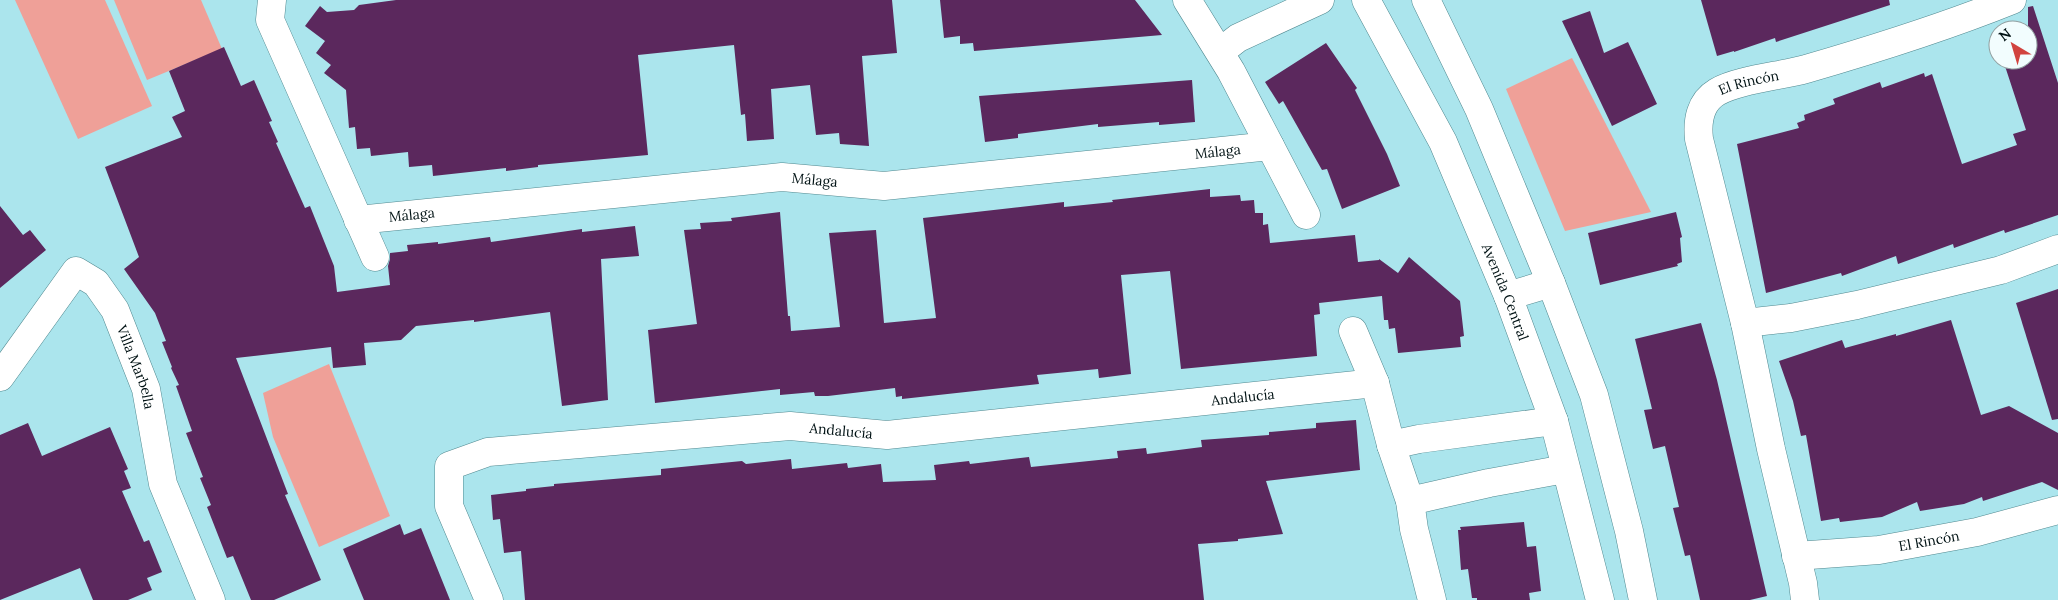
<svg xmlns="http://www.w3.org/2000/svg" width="2058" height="600" viewBox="0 0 2058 600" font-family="Lora,serif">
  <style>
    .pitch { fill: #efa098 }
    .building { fill: #5b285d }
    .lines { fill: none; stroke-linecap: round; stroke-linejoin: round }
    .street-casing { stroke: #518990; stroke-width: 29 }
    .street { stroke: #fff; stroke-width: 28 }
    .labels { text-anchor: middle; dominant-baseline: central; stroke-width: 5; stroke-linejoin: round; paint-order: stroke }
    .street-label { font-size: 14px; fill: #001214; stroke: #f2fdfe }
  </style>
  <rect width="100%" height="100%" fill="#abe5ed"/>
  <g class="pitch">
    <polygon points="15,0 105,0 152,106 78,139"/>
    <polygon points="114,0 201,0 222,49 147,80"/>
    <polygon points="1572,58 1651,212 1565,231 1506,89"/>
    <polygon points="329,364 390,516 319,547 273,437 263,393"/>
  </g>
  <g class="building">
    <polygon points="396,0 892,0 897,53 862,56 869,146 840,144 839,133 816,135 810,85 771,89 774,139 747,141 745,114 741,115 734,45 638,55 648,155 538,165 538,167 506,171 506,168 433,176 432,165 409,167 408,152 371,156 370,148 357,149 355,127 349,128 346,90 324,73 331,65 316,53 325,41 305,26 320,6 327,12 354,10 359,5"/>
    <polygon points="940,0 1135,0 1162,35 974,51 973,43 960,44 960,36 944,38"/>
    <polygon points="1701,0 1889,0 1890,5 1776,42 1775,38 1734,52 1734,51 1717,56"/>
    <polygon points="2033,6 2058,83 2058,215 2005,233 2004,230 1954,248 1953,244 1898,264 1896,256 1842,276 1841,273 1766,293 1737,144 1799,128 1797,123 1805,120 1804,115 1835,104 1833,99 1880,82 1882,88 1924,73 1925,77 1932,74 1962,164 2017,145 2013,134 2026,130 2003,60 2028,60 2028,7"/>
    <polygon points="1590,11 1604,53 1628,42 1657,104 1612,126 1562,21"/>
    <polygon points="1326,43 1357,88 1355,90 1387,154 1400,186 1342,209 1327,169 1322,170 1283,101 1279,104 1265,82"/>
    <polygon points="224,47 241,86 254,80 272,121 269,122 278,142 276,143 305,208 310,206 334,266 337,292 390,285 388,266 390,259 390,253 408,251 407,245 438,242 438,244 490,237 491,242 582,229 582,232 635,226 639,256 601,259 608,400 562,406 550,312 474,322 474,320 416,326 401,340 364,343 366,365 333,368 331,347 236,358 288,494 285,495 321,580 274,600 251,600 233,556 227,558 207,507 211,505 200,478 203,477 186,433 192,431 176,386 179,385 171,368 172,367 162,342 166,341 155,313 124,269 139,257 105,167 182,137 172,117 185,111 169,71"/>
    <polygon points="1192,80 1195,122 1159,125 1159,122 1098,127 1098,124 1018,134 1018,138 985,142 979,96"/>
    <polygon points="1210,189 1210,197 1240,195 1241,201 1254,200 1255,213 1263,213 1263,225 1268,224 1270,243 1355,235 1358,262 1379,260 1379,259 1398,273 1409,257 1460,301 1464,336 1460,337 1461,347 1398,353 1395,328 1389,329 1388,320 1384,320 1382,296 1319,303 1320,314 1314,315 1317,356 1181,369 1170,271 1121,275 1131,374 1099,378 1098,369 1037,375 1039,384 902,399 902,396 896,397 895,388 828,396 815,396 814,392 780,395 780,389 655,403 648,330 697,324 684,230 701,229 700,223 732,221 731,218 780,212 788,316 790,316 791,331 840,327 829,233 876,230 884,323 936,318 923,218 1064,202 1064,207 1113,202 1112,200"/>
    <polygon points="0,206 23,235 30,230 46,250 0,288"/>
    <polygon points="1676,212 1682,237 1680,238 1682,262 1677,264 1678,266 1600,285 1588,233"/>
    <polygon points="2058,289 2058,419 2052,420 2016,303"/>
    <polygon points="1951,320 1981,415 2009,406 2058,433 2058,490 2042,482 1983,501 1982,497 1964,504 1920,511 1917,502 1882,517 1840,522 1839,518 1821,521 1806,435 1801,436 1793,401 1779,361 1842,340 1845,348 1896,334 1896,336"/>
    <polygon points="1701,323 1717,380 1767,596 1750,600 1700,600 1690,555 1685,556 1673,508 1679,507 1665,446 1653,449 1644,410 1652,409 1635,339"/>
    <polygon points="1356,420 1360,470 1266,481 1283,534 1238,539 1238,541 1198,544 1204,600 525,600 521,551 504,553 500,519 493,520 491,495 526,491 526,489 554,486 554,484 661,475 661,469 742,461 746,464 791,459 792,469 847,463 848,468 881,464 883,482 936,480 934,465 969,461 970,464 1029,457 1031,467 1118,458 1117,451 1146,448 1147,454 1202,447 1201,440 1269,435 1269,432 1316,428 1316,423"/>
    <polygon points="28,423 42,456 110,427 128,469 124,471 131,488 122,491 144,542 149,540 162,572 147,578 152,590 128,600 93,600 80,568 0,600 0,435"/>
    <polygon points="1524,522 1527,547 1536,546 1541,591 1529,593 1530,600 1477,600 1477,598 1472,598 1468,569 1461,570 1458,530 1461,530 1460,527"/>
    <polygon points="400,524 404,535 421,528 450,600 364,600 343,549"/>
  </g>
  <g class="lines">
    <g class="street-casing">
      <g id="street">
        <polyline points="272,0 270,20 375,257"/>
        <polyline points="1187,0 1231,71 1306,215"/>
        <path id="s1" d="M1366,0L1443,142L1508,296L1554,421L1600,600"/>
        <polyline points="1426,0 1479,109 1551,283 1594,395 1629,531 1643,600"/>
        <polyline points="1220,52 1238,38 1320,0"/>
        <path id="s2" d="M358,220L782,177L884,186L1270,146"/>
        <polyline points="1508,296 1551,283"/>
        <polyline points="1745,323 1791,318 1857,305 2001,270 2058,249"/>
        <polyline points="1353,331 1375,383 1391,445 1410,501 1414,529 1432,600"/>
        <path id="s3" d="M0,377L76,271L96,283L115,310L146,389L163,484L211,600"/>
        <polyline points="1391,445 1419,439 1554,421"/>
        <polyline points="1410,501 1489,483 1565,469"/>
        <path id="s4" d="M1796,556L1879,550L1977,532L2058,510"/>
        <path id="s5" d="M489,600L449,506V466L488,452L790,426L887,435L1375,383"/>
        <path id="s6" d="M1805,600L1803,583L1771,449L1745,323L1699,139C1697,121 1700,102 1717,92C1737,80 1781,76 1806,69C1875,49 1945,27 2012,0"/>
      </g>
    </g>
    <use href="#street" class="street"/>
  </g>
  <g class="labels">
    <g class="street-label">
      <text stroke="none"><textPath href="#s6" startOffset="560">El Rincón</textPath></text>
      <text stroke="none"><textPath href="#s2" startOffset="864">Málaga</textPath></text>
      <text stroke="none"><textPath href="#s2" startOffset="459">Málaga</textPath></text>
      <text stroke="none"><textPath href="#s2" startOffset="54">Málaga</textPath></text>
      <text stroke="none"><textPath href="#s1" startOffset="324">Avenida Central</textPath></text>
      <text stroke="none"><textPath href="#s3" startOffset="248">Villa Marbella</textPath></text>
      <text stroke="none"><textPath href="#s5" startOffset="942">Andalucía</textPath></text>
      <text stroke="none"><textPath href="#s5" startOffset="538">Andalucía</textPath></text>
      <text stroke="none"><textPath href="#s4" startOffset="134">El Rincón</textPath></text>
    </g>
  </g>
  <g transform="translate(2013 45) rotate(322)"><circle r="24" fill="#f2fdfe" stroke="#919fa0"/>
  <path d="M0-4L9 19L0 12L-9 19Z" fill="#d1433f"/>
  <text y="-8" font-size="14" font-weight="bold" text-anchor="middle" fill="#001214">N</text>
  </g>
</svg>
